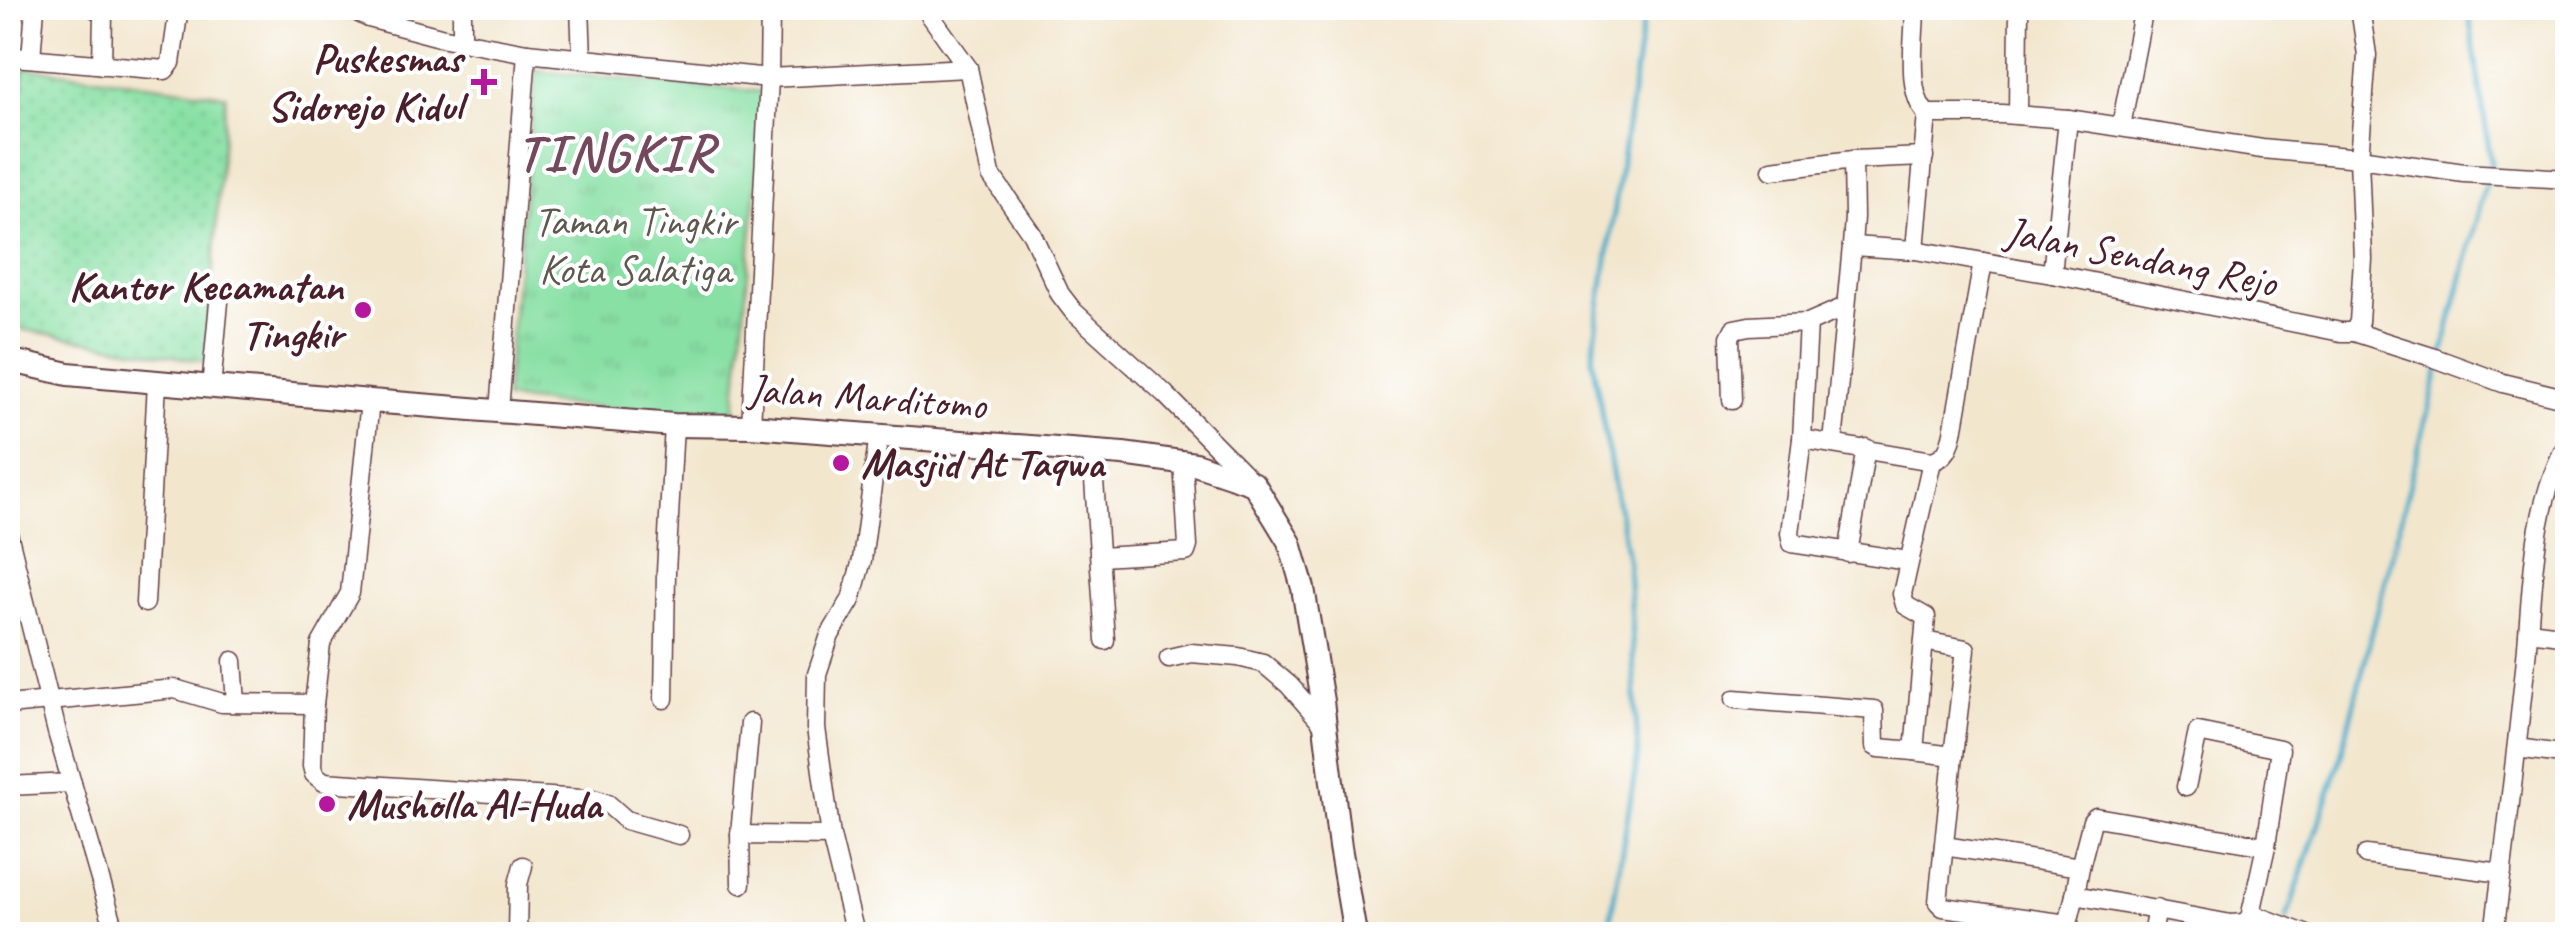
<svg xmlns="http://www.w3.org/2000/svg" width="2575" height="942" viewBox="0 0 2575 942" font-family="Caveat,sans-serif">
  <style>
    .grass { fill: url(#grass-dots); stroke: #698068; stroke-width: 2.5 }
    .park { fill: url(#park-tufts); stroke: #698068; stroke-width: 2.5 }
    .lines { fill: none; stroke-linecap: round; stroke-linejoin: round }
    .stream { stroke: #4aacc9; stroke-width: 5 }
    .minor-casing { stroke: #633d43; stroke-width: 21 }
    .tertiary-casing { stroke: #633d43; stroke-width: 26 }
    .minor { stroke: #fff; stroke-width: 18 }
    .tertiary { stroke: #fff; stroke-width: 22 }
    .poi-dot { fill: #b5179e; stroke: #fff; stroke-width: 4 }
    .labels { text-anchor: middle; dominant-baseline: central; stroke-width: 8; stroke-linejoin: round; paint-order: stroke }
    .poi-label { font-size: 42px; font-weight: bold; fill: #4a1f2b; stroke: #fff; text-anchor: end }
    .park-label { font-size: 42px; fill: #5d594f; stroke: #fff }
    .street-label { font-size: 42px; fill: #4a1f2b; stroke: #fff }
    .district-label { font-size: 52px; font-weight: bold; letter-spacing: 2.5px; fill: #75495c; stroke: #fff }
  </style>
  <defs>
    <pattern id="grass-dots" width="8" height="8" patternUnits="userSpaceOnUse" patternTransform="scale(2.5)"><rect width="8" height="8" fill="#88e0a4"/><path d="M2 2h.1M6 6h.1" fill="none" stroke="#77c08d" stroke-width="1.8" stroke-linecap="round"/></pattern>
    <pattern id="park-tufts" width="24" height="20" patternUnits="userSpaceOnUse" patternTransform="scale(2.5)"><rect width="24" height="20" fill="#88e0a4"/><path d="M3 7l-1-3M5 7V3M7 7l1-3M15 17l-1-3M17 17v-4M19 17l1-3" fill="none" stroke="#77c08d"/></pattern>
  </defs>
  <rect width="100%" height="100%" fill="#fff"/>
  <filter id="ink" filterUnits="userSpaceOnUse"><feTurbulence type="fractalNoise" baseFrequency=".01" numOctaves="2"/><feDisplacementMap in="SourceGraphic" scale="20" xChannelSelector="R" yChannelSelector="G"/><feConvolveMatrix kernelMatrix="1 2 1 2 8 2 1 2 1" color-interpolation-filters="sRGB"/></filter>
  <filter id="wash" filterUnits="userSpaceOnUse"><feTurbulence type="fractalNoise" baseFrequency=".0048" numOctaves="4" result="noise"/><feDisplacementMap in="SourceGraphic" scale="40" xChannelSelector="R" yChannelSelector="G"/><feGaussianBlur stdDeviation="2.25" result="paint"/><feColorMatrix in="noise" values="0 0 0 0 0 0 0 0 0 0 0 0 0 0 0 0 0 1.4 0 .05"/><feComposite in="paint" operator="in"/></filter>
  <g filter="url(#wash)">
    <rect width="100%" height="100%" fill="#f2e6cd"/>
    <polygon class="grass" points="24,67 226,95 206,362 8,327 8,247"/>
    <polygon class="park" points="536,71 765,92 734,420 505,399"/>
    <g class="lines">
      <g class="stream">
        <polyline points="2468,8 2491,163 2489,168"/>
        <polyline points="2286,920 2339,763 2487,178"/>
        <polyline points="1608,934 1638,754 1628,564 1592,359 1645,8"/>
      </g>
    </g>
  </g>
  <g filter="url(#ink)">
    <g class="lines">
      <g class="minor-casing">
        <g id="minor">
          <polyline points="94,8 103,13 102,65"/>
          <polyline points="349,8 369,18 440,37 527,53 769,78 968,68"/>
          <polyline points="462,8 462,40"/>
          <polyline points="580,8 582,58"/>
          <polyline points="925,8 968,68 991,175 1032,234 1060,294 1073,311 1165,394 1251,481"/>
          <path d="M1915,8C1915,37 1905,93 1927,114"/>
          <polyline points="31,58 35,8"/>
          <polyline points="8,72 9,62 15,57 165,70 171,63 179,8"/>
          <polyline points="2018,115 2019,8"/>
          <polyline points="2121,126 2144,8"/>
          <polyline points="1772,170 1853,160 1924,157"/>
          <polyline points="1852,246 1915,250 2052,274 2341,332 2354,332 2432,357 2503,383 2568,399"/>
          <polyline points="1915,250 1927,114 2002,114 2068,119 2262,149 2359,158 2464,173 2568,179"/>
          <polyline points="2052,274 2068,119"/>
          <path d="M1808,323L1802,439L1932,461C1947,457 1950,446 1953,433L1983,262"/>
          <polyline points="2354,332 2359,322 2363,259 2359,158 2367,55 2360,8"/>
          <polyline points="211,388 219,302"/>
          <polyline points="1732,400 1730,337 1734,329 1749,326 1808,323 1845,307"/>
          <polyline points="370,401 350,593 321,644 314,704 312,766 314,774 324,782 597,800 608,804 626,820 679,835"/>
          <polyline points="499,411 527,53"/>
          <polyline points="751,426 769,78 770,8"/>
          <polyline points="1802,439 1790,533 1792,543 1908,561"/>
          <polyline points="1833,443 1852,246 1854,217 1853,160"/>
          <polyline points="1092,451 1105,640"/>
          <polyline points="1932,461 1902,594 1905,605 1926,617 1914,751 1953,756 1938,902 1943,907 2068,924"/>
          <polyline points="8,533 57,732 116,934"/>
          <polyline points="1848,553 1866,448"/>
          <polyline points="1100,557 1186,552 1188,546 1183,462"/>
          <polyline points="145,603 157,383"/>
          <polyline points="2529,631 2568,636"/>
          <polyline points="1924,641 1966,649 1953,756"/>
          <polyline points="1169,658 1191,653 1238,657 1263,663 1289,685 1325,726"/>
          <polyline points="233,661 236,703"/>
          <polyline points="664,699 666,572 674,425"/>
          <polyline points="1735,699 1874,710 1875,746 1879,748 1914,751"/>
          <polyline points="8,705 175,689 222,703 314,704"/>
          <polyline points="2517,748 2568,755"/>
          <polyline points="8,786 72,783"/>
          <polyline points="740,835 750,723"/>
          <polyline points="1944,846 2080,867 2075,895"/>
          <polyline points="2366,855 2502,873"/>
          <polyline points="2080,867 2092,821 2096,817 2266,846"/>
          <polyline points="741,884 740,835 831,836"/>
          <polyline points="2252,914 2305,934"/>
          <polyline points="8,930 9,934"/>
          <polyline points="517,934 518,884 523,866"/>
          <polyline points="855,934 831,836 816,728 817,674 830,635 851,600 862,560 879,434"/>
          <polyline points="2074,934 2068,924 2075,895 2231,924 2244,923 2250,918 2266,846 2280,749 2198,732 2186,787"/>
          <polyline points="2152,934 2157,909"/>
          <path d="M2494,934C2505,846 2516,757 2525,668C2533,593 2530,511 2567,444"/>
        </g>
      </g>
      <g class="tertiary-casing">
        <polyline id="tertiary" points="8,360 68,374 370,401 674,425 751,426 1123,454 1195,464 1254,484 1290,543 1303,588 1322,701 1340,847 1355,934"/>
      </g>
      <use href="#minor" class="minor"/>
      <use href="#tertiary" class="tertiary"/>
    </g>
  </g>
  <g class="poi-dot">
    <path d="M479 67h10v10h10v10h-10v10h-10v-10h-10v-10h10z"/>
    <circle cx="363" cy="310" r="10"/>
    <circle cx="841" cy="463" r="10"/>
    <circle cx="327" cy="804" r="10"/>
  </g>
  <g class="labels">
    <g class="poi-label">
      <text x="462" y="58">Puskesmas<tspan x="462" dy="48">Sidorejo Kidul</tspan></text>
      <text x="343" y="286">Kantor Kecamatan<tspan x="343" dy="48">Tingkir</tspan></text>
      <text x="861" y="463" text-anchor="start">Masjid At Taqwa</text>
      <text x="347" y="804" text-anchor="start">Musholla Al-Huda</text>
    </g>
    <g class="park-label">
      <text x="635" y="221">Taman Tingkir<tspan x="635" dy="48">Kota Salatiga</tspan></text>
    </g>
    <g class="street-label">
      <text transform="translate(2141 257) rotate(11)">Jalan Sendang Rejo</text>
      <text transform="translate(867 397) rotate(4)">Jalan Marditomo</text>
    </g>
    <g class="district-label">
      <text x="616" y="153">TINGKIR</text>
    </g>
  </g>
  <rect width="2575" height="942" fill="none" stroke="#fff" stroke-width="40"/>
</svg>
